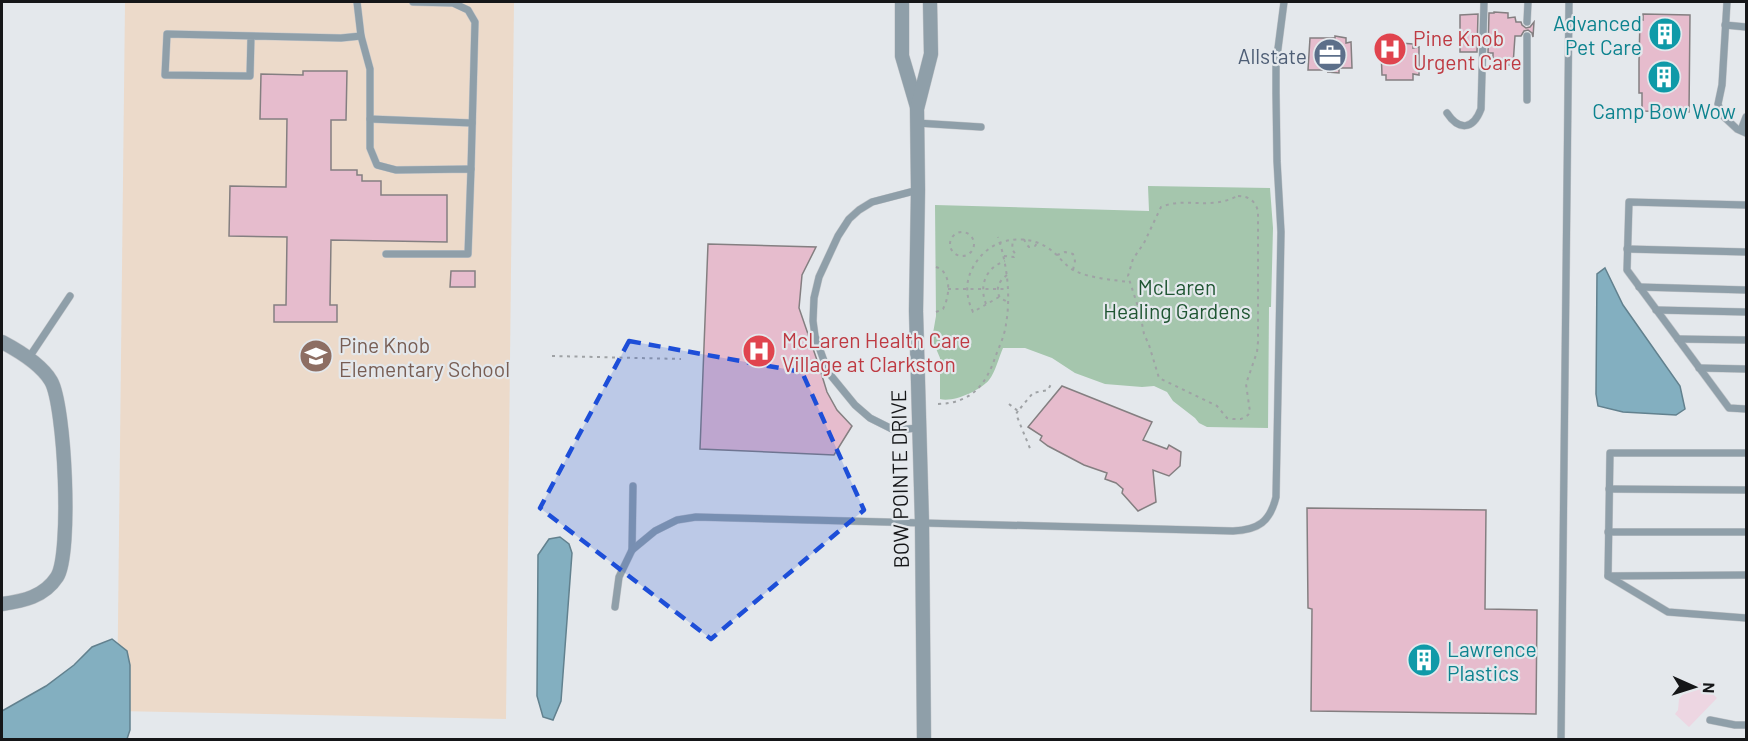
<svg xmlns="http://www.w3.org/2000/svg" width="1748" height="741" viewBox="0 0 1748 741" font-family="Barlow,sans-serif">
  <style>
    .industrial { fill: #edd6e2 }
    .education { fill: #ecdaca }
    .green { fill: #a5c6ad }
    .water { fill: #83afc0; stroke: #62818e; stroke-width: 1.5 }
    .building { fill: #e6bccd; stroke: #847f81; stroke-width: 1.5 }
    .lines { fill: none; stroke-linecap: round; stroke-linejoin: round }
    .service-casing { stroke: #c3c6ca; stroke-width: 8 }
    .minor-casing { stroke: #c3c6ca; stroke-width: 15 }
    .path { stroke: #9fa2a5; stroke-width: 2; stroke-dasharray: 3 4.5; stroke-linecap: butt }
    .service { stroke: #8f9fa9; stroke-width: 7 }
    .minor { stroke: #8f9fa9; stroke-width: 14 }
    .marked { fill: #1d4ed8; fill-opacity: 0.2; stroke: #1d4ed8; stroke-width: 4.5; stroke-dasharray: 12 8; stroke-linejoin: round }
    .labels { text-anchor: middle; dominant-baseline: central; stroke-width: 4.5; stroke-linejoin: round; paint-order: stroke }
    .culture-label { font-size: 21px; fill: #0d838f; stroke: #e4e8ec; text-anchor: end }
    .health-label { font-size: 21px; fill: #be3a42; stroke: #e4e8ec; text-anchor: start }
    .service-label { font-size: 21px; fill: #4e5e75; stroke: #e4e8ec; text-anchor: end }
    .park-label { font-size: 21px; fill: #1f5532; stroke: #e4e8ec }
    .education-label { font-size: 21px; fill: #785e54; stroke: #e4e8ec; text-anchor: start }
    .street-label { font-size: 21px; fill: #151618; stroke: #e4e8ec }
  </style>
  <rect width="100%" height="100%" fill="#e4e8ec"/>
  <polygon class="industrial" points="1701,683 1717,698 1689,727 1675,714 1678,710 1679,699 1690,686"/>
  <polygon class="education" points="125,2 514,2 506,719 117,711"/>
  <path class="green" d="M1148,186L1270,188L1273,228L1271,307H1269L1268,428L1207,427L1199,423L1195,418L1173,401L1167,392L1154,386L1142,387L1105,384L1075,373L1052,358L1025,348H1003C999,357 995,373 989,380C981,390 953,403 940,399V358L932,339L936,316L935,205L1149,211Z"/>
  <g class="water">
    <polygon points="1605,268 1623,305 1680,386 1685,409 1676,415 1623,412 1598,406 1596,394 1597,274"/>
    <polygon points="560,537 569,544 572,553 561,701 553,720 543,717 537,696 538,555 549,539"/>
    <polygon points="112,639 127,651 130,665 130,730 127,739 2,739 2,711 46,686 74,665 92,647"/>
  </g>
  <g class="building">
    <polygon points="1494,12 1508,13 1508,18 1515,17 1516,22 1521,22 1522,25 1526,28 1530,27 1534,22 1533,37 1532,33 1528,30 1524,31 1521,36 1515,36 1513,65 1505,65 1505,69 1493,68 1493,53 1488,53 1489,13 1494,13"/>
    <polygon points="1478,14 1477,52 1460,52 1460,15"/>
    <polygon points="1643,14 1690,15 1689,112 1642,111 1642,93 1639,93 1639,62 1640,19 1643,20"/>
    <polygon points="1335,36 1346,38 1346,43 1351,42 1352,68 1339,68 1339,73 1328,72 1329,70 1308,70 1310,38 1335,38"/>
    <polygon points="1386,42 1413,44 1413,48 1419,47 1419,75 1413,74 1413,80 1386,80 1386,75 1382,75 1381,49 1386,49"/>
    <polygon points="303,71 347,71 346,120 331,120 331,170 357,170 357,175 362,175 362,181 381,181 381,195 447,195 447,242 331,240 330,305 337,305 337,322 274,322 274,305 286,305 287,237 229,236 230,186 286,187 287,119 260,119 261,74 303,75"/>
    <polygon points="708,244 816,247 802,275 799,308 819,366 827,392 837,410 852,426 834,455 700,449"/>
    <polygon points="451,271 475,271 475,287 450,287"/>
    <polygon points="1062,386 1152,422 1143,440 1167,449 1169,445 1181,452 1180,466 1169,476 1153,470 1156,502 1138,511 1122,493 1123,489 1116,483 1105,479 1107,473 1084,465 1048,446 1040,440 1042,436 1028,427"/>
    <polygon points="1307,508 1486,510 1485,609 1537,610 1536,714 1311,711 1312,609 1308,608"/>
  </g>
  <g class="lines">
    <g class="service-casing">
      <g id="service">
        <polyline points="357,2 361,36 370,69 370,148 377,165 396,170 471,169 468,254 386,254"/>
        <polyline points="413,2 453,3 468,10 475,22 471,169"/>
        <polyline points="1727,2 1722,85 1718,104 1722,115 1737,129 1746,133"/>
        <polyline points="1527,22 1528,2"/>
        <polyline points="1725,25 1746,27"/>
        <polyline points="251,36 250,76 165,75 167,34 341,38 361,36"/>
        <polyline points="1527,36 1527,100"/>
        <path d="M1447,113C1459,131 1473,130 1481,109L1484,2"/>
        <polyline points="370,119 472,123"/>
        <polyline points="917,123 981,127"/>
        <polyline points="1741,130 1746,117"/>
        <polyline points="918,190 872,202 859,210 849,219 838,236 819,277 814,298 813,321 815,336 828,372 855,405 870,418 894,430 919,428"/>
        <polyline points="1746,205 1629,202 1627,270 1729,408 1746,409"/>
        <polyline points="1627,249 1746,252"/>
        <polyline points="1639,287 1746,290"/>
        <polyline points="1656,310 1746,312"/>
        <polyline points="1678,339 1746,340"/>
        <polyline points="28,359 70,296"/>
        <polyline points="1699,368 1746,369"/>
        <polyline points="1746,453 1610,453 1608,576 1668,612 1746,618"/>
        <polyline points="1609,489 1746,490"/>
        <polyline points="1608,532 1746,532"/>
        <polyline points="632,550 633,486"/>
        <polyline points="1608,576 1746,575"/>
        <path d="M615,607L619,577L632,550L655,531L677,520L696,517L1233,531C1258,530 1270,522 1276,497L1281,232L1277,161L1276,93V64L1284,2"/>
        <polyline points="1710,720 1735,725 1746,725"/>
        <polyline points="1561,740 1569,2"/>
      </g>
    </g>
    <g class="minor-casing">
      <g id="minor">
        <polyline points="902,2 902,56 917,107"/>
        <path d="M2,342C19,351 41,364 51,381C65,405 72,554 57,577C44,597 23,601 2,604"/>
        <polyline points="924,740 922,523 916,311 918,190 917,109 931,54 930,2"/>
      </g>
    </g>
    <g class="path">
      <polyline points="1302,2 1316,2"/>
      <path d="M1238,196C1249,196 1255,201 1258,211V342L1257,352L1246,384L1250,412L1248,415L1241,419H1233L1227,418L1217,406L1159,378L1149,345L1144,334L1140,313L1128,276L1133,259L1144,243L1161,207C1177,200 1193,204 1210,203C1220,203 1229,200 1238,196Z"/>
      <circle cx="962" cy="244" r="12"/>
      <polyline points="1024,239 1026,244 1029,247 1035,246 1038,242"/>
      <polyline points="1057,255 1065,252 1073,254 1075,261 1073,270"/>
      <polyline points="1004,256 1014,257 1016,255 1012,249 1013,239"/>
      <path d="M936,267C952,272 950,296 943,309L936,312"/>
      <path d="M1007,275C999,281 995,288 1000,298L1008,302"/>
      <polyline points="948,289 1008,289"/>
      <path d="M999,297L973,312C965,295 965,279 975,264C991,237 1027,232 1051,250C1059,256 1066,267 1075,271C1090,278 1113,280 1129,282"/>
      <path d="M986,304C979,286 985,268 1005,261"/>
      <polyline points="552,356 681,359"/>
      <path d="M938,404C972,403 986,385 996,355C1000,345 1005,334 1006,324C1011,295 1007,264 998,237"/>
      <polyline points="1009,404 1018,411 1033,393 1048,390 1052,382"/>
      <polyline points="1018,411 1016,414 1031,451"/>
    </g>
    <use href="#service" class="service"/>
    <use href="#minor" class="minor"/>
  </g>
  <path class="marked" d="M629,341L802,372L864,510L711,639L540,508Z"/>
  <defs>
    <g id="building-disc" transform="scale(1.725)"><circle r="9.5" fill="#0f9aa8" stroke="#e4e8ec"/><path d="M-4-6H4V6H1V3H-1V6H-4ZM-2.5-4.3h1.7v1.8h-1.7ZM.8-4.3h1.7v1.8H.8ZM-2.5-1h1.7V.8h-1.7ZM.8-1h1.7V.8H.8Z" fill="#fff"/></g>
    <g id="hospital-disc" transform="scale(1.725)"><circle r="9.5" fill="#e0444e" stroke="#e4e8ec"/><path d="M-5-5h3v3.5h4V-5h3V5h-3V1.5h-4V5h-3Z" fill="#fff"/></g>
    <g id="office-disc" transform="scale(1.725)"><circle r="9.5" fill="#5c6f8a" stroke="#e4e8ec"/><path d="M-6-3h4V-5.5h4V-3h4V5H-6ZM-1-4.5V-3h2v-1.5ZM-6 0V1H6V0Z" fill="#fff"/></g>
    <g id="school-disc" transform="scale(1.725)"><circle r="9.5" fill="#8d6e63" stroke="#e4e8ec"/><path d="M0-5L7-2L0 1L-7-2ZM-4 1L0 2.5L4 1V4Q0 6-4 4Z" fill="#fff"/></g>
  </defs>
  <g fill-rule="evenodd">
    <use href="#building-disc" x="1665" y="34"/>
    <use href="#hospital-disc" x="1390" y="49"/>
    <use href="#office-disc" x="1330" y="55"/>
    <use href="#building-disc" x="1664" y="77"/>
    <use href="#hospital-disc" x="759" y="351"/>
    <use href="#school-disc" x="316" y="356"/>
    <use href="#building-disc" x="1424" y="660"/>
  </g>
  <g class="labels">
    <g class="culture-label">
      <text x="1642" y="22">Advanced<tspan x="1642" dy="24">Pet Care</tspan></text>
      <text x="1664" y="110" text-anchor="middle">Camp Bow Wow</text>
      <text x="1447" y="648" text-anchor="start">Lawrence<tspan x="1447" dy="24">Plastics</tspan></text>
    </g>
    <g class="health-label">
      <text x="1413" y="37">Pine Knob<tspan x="1413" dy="24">Urgent Care</tspan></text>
      <text x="782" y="339">McLaren Health Care<tspan x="782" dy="24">Village at Clarkston</tspan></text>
    </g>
    <g class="service-label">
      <text x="1307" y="55">Allstate</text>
    </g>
    <g class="park-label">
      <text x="1177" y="286">McLaren<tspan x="1177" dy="24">Healing Gardens</tspan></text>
    </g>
    <g class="education-label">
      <text x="339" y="344">Pine Knob<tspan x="339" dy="24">Elementary School</tspan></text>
    </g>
    <g class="street-label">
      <text transform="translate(899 479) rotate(-91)">BOW POINTE DRIVE</text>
    </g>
  </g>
  <rect width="1748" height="741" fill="none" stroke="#151618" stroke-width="6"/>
  <g transform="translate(1694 687) rotate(93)" stroke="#e4e8ec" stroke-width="4.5" paint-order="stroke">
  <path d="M0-4.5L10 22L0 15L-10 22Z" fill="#151618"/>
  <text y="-9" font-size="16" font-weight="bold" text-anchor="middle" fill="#151618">N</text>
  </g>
</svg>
